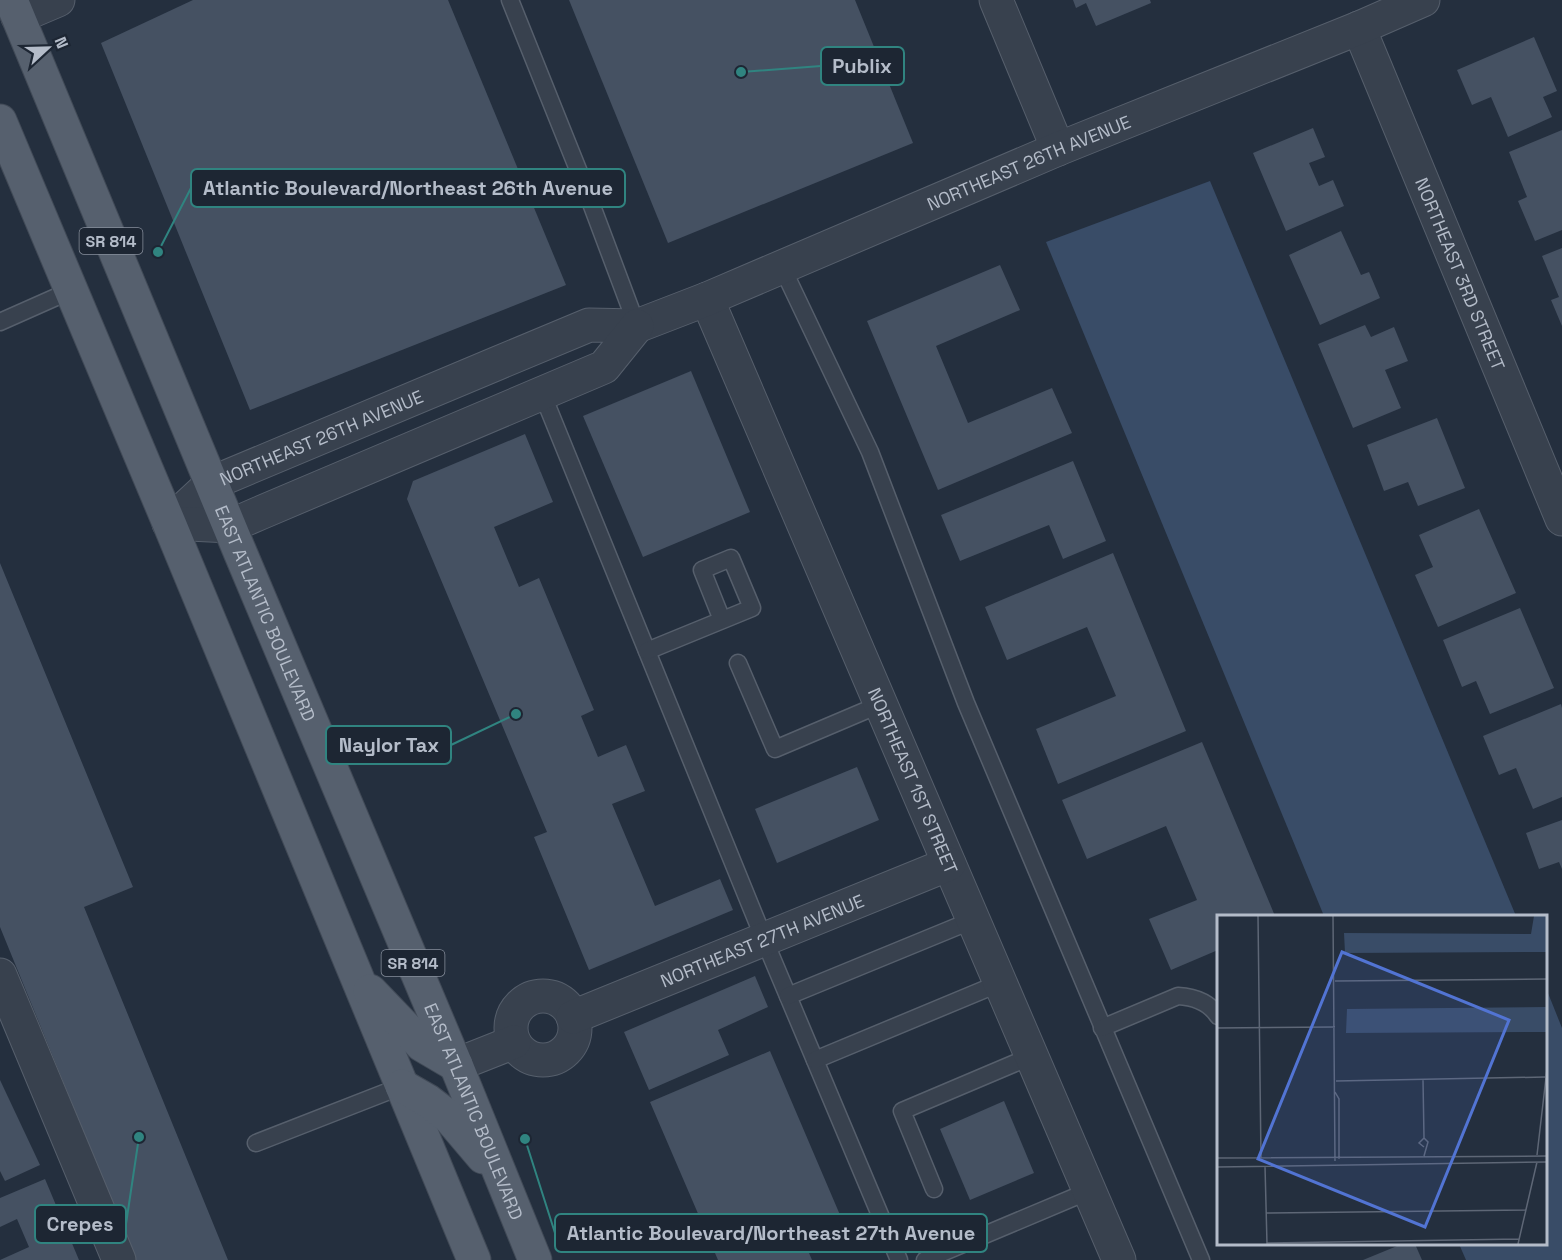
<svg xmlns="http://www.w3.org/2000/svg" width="1562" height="1260" viewBox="0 0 1562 1260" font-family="'Space Grotesk',sans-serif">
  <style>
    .water { fill: #394c67 }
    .building { fill: #455162 }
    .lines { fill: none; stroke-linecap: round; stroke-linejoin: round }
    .service-casing { stroke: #565f6c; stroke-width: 19 }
    .minor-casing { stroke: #565f6c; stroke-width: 35 }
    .tertiary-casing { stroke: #565f6c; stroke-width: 35 }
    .primary-casing { stroke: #414a57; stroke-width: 35 }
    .service { stroke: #38414e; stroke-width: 16 }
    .minor { stroke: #38414e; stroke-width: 33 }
    .tertiary { stroke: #38414e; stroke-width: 33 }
    .primary { stroke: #56606e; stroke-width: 33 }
    .labels { text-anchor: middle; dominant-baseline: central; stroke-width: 6; stroke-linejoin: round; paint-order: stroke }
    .shield { fill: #1d2633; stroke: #878f9c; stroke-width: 1.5 }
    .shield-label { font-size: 16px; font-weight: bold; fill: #b4bcc9 }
    .street-label { font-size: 18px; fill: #b4bcc9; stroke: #1d2633 }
    .inset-road { fill: none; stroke: #5e6776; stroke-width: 1.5 }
    .view { fill: #5274d3; fill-opacity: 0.15; stroke: #5274d3; stroke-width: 3 }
    .inset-edge { fill: none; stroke: #b4bcc9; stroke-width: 3 }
    .leader { fill: none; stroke: #308480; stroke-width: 2 }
    .callout-dot { fill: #308480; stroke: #1d2633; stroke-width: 2 }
    .callout { fill: #1d2633; stroke: #308480; stroke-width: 2 }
    .callout-label { font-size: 20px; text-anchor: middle; font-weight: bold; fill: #b4bcc9 }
  </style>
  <rect width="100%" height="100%" fill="#242f3e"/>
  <g class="water">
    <polygon points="1210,181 1516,916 1324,916 1046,242"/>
    <polygon points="1546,988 1562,1028 1562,1260 1466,1260 1459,1244 1546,1244"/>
  </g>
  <g class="building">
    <polygon points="193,0 448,0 566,285 250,410 101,43"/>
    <polygon points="569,0 855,0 913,143 668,243"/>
    <polygon points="1073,0 1150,0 1151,3 1096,26 1086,3 1076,8"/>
    <polygon points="1534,37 1557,91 1543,97 1552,117 1508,137 1491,97 1472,105 1457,70"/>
    <polygon points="1313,128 1325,157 1309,163 1319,186 1333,180 1344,206 1286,231 1253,153"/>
    <polygon points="1562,130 1562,230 1535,241 1518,201 1527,197 1509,152"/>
    <polygon points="1341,231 1361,275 1369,272 1380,298 1320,325 1289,255"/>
    <polygon points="1562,248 1562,326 1551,300 1559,297 1542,256"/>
    <polygon points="1000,265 1020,310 936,346 968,423 1052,388 1072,433 938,490 867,321"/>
    <polygon points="1365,325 1371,337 1394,327 1408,361 1385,370 1401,408 1353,428 1318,344"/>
    <polygon points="691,371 750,512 643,557 583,416"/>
    <polygon points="1437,418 1465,488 1418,506 1408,482 1384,491 1367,445"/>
    <polygon points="525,434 553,502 494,527 519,587 539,578 594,710 581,716 598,757 626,745 645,791 612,804 655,906 720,879 733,910 589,970 534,837 547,832 407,499 413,481"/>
    <polygon points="1073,461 1106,541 1063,559 1049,525 960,561 941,515"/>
    <polygon points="1479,509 1516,593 1438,627 1415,575 1433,567 1419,535"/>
    <polygon points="1113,553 1186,731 1058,784 1036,729 1116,696 1087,627 1007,660 985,607"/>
    <polygon points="0,563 133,887 84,907 228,1260 136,1260 0,927"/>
    <polygon points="1520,608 1554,688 1490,714 1476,681 1462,687 1443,640"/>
    <polygon points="1561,704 1562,708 1562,797 1533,809 1516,768 1499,775 1483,736"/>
    <polygon points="1202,742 1275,916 1218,916 1218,950 1171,970 1149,919 1197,900 1166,826 1087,859 1062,800"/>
    <polygon points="857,767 879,820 777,863 755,809"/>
    <polygon points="1562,820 1562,869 1559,862 1539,869 1526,833"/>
    <polygon points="755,976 768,1007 718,1030 729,1055 649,1090 624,1032"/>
    <polygon points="770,1051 849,1236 809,1253 812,1260 718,1260 650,1102"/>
    <polygon points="0,1080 40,1165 5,1181 0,1171"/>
    <polygon points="1004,1101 1034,1173 970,1200 940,1129"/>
    <polygon points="45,1179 79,1260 0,1260 29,1247 17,1219 0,1227 0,1198"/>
    <polygon points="1402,1244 1415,1244 1422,1260 1363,1260"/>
  </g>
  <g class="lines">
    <g class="service-casing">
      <g id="service">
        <polyline points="510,0 583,182 637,326"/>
        <polyline points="782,267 870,452 966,703 1201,1260"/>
        <polyline points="0,322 72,290"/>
        <polyline points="542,393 764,939 899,1260"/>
        <polyline points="647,651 752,608 731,558 702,570 722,620"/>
        <polyline points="738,663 775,749 881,704"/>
        <polyline points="788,996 973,920"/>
        <path d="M1102,1028L1178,996C1195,997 1209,1002 1218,1016"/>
        <polyline points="815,1060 1000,983"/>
        <polyline points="256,1143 402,1086"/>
        <polyline points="934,1189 902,1111 1032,1056"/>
        <polyline points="925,1260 1089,1191"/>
      </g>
    </g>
    <g class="minor-casing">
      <g id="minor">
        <polyline points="996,0 1058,149"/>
        <polyline points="18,17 58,0"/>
        <path id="s1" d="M1359,28L1562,519"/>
        <path id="s2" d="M707,299L1119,1260"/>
        <polyline points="0,975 119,1260"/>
        <circle cx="543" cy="1028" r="32"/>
        <path id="s3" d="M573,1017L949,864"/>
        <polyline points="456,1065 514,1042"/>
      </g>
    </g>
    <g class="tertiary-casing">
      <g id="tertiary">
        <path id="s4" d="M169,523L212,483L498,363L589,325L637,326L707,299L1058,149L1359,28L1423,0"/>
        <polyline points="169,523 230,526 260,513 604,367 637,326"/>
      </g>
    </g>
    <g class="primary-casing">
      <g id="primary">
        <path id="s5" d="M11,0L240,552L456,1065L535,1260"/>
        <polyline points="0,121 169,523 474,1260"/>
        <polyline points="370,991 422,1045 456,1065"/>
        <polyline points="402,1086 428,1101 449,1117 483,1157"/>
      </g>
    </g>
    <use href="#service" class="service"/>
    <use href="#minor" class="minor"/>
    <use href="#tertiary" class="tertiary"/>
    <use href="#primary" class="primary"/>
  </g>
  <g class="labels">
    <g class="shield">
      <rect x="79.5" y="228" width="63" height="26" rx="4.5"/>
      <rect x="381.5" y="950" width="63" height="26" rx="4.5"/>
    </g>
    <g class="shield-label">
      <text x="111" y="241">SR 814</text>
      <text x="413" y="963">SR 814</text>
    </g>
    <g class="street-label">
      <text stroke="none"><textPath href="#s4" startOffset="940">NORTHEAST 26TH AVENUE</textPath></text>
      <text stroke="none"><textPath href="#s1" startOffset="266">NORTHEAST 3RD STREET</textPath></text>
      <text stroke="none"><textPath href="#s4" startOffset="177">NORTHEAST 26TH AVENUE</textPath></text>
      <text stroke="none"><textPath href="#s5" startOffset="664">EAST ATLANTIC BOULEVARD</textPath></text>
      <text stroke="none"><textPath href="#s2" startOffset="524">NORTHEAST 1ST STREET</textPath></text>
      <text stroke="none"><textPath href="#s3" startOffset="204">NORTHEAST 27TH AVENUE</textPath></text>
      <text stroke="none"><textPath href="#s5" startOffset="1204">EAST ATLANTIC BOULEVARD</textPath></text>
    </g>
  </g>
  <g transform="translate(1217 915)">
    <rect width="330" height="330" fill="#242f3e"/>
    <path d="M317,1H330V37L128,38L127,18L314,19ZM330,92V117L129,118L130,94Z" fill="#394c67"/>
    <path class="inset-road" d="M41,1L44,243M116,1L118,246M118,66L330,64M0,113L118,112M206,165L207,223M119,166L328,162M118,177L122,184V244M320,240L330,154M207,241L211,227L207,223L202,228L207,232M0,243L330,241M48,251L50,329M0,252L330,247M49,298L309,295M50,328L302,324M301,329L320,247"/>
    <path class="view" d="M125,37L292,105L208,312L41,244Z"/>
    <rect width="330" height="330" class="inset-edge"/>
  </g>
  <path class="leader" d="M741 72L821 66M158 252L191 188M516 714L451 745M139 1137L126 1224M525 1139L555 1233"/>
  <g class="callout-dot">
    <circle cx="741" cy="72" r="6"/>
    <circle cx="158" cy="252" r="6"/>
    <circle cx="516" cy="714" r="6"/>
    <circle cx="139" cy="1137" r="6"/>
    <circle cx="525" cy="1139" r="6"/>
  </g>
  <g class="callout">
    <rect x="821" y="47" width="83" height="38" rx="6"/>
    <rect x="191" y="169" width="434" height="38" rx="6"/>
    <rect x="326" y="726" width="125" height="38" rx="6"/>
    <rect x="35" y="1205" width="91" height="38" rx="6"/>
    <rect x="555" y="1214" width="432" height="38" rx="6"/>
  </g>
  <g class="callout-label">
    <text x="862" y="73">Publix</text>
    <text x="408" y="195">Atlantic Boulevard/Northeast 26th Avenue</text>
    <text x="389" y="752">Naylor Tax</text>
    <text x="80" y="1231">Crepes</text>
    <text x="771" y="1240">Atlantic Boulevard/Northeast 27th Avenue</text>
  </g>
  <g transform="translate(48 48) rotate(68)" stroke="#1d2633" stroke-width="4.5" paint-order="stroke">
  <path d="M0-4.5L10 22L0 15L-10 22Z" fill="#b4bcc9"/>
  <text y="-9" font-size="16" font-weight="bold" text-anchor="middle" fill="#b4bcc9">N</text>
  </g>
</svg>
